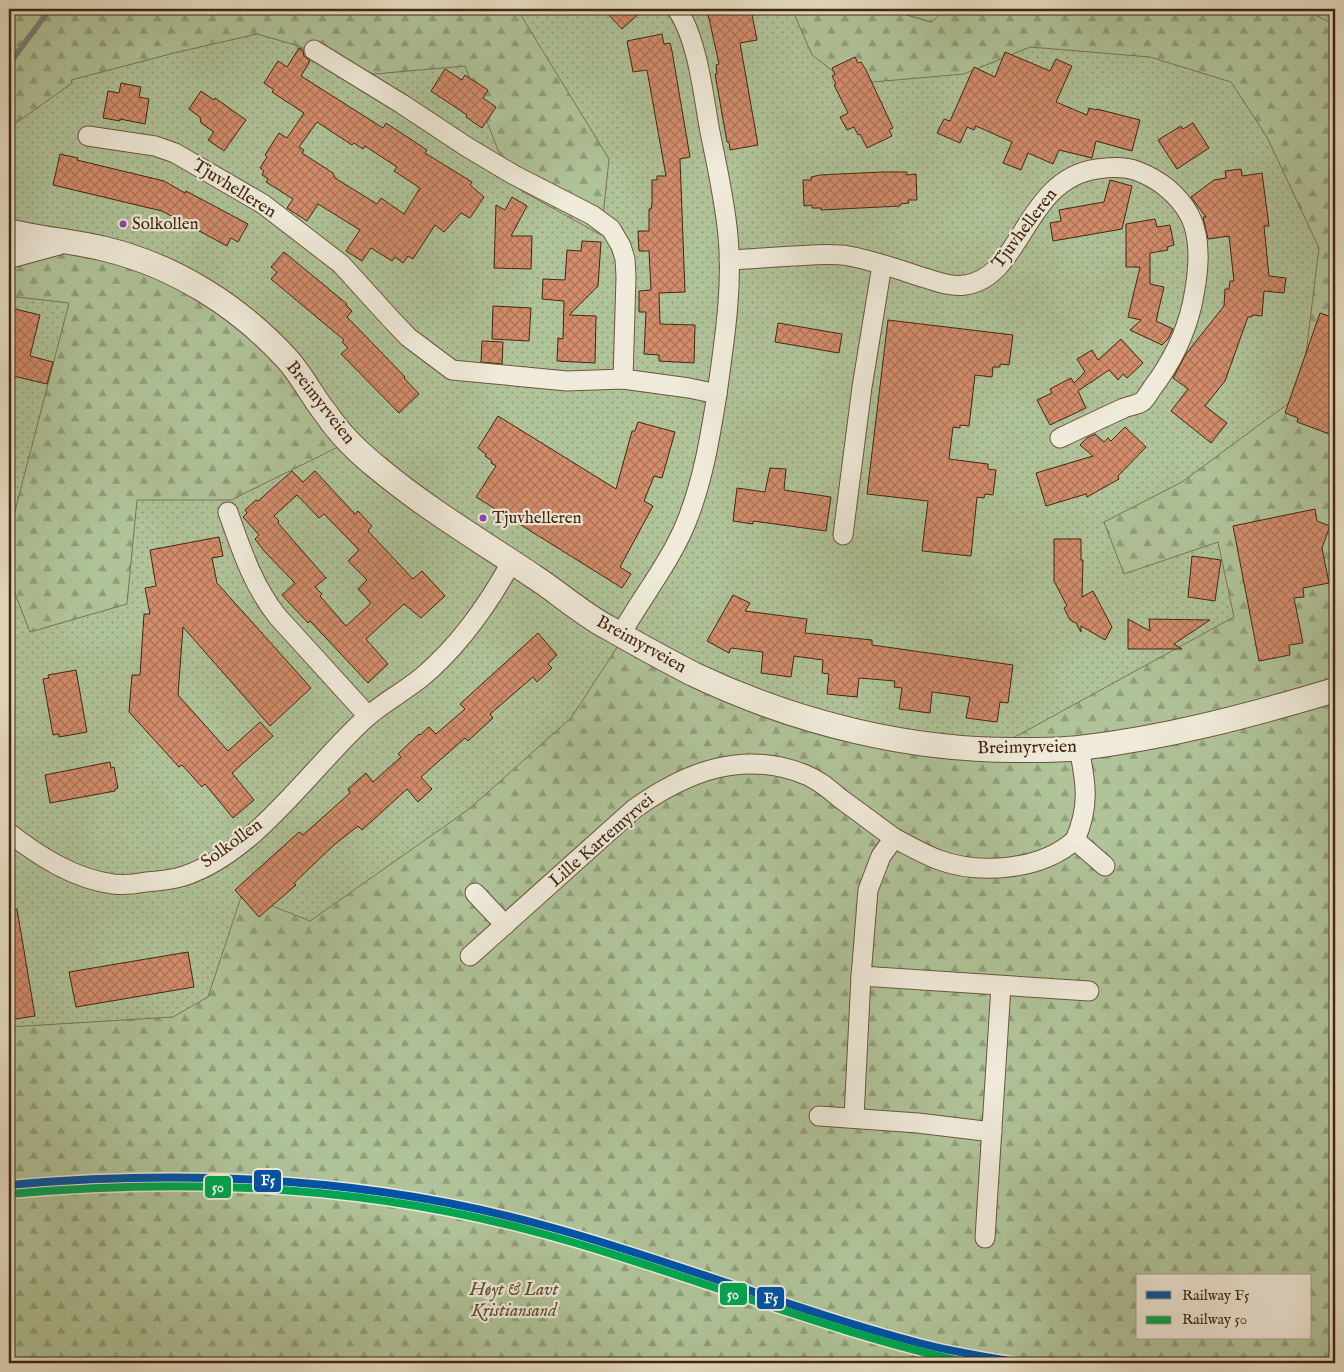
<svg xmlns="http://www.w3.org/2000/svg" width="1344" height="1372" viewBox="0 0 1344 1372" font-family="'IM FELL English',serif">
  <style>
    .grass { fill: url(#grass-dots); stroke: #787554; fill-rule: evenodd }
    .forest { fill: url(#forest-firs); stroke: #787554; fill-rule: evenodd }
    .wetland { fill: url(#wetland-marsh); stroke: #787554 }
    .lines { fill: none; stroke-linecap: round; stroke-linejoin: round }
    .stream { stroke: #797f7a; stroke-width: 5.5 }
    .building { fill: url(#building-cross-hatch); stroke: #412710; fill-rule: evenodd }
    .minor-casing { stroke: #6a553d; stroke-width: 21 }
    .tertiary-casing { stroke: #6a553d; stroke-width: 26 }
    .minor { stroke: #efead9; stroke-width: 19 }
    .tertiary { stroke: #efead9; stroke-width: 24 }
    .rail-1-casing { stroke: #efead9; stroke-width: 11 }
    .rail-2-casing { stroke: #efead9; stroke-width: 11 }
    .rail-1 { stroke: #0054a6; stroke-width: 8 }
    .rail-2 { stroke: #00a651; stroke-width: 8 }
    .bus-dot { fill: #8e44ad; stroke: #efead9; stroke-width: 2 }
    .labels { text-anchor: middle; dominant-baseline: central; stroke-width: 4.5; stroke-linejoin: round; paint-order: stroke }
    .bus-label { font-size: 17px; fill: #412710; stroke: #efead9; text-anchor: start }
    .street-label { font-size: 18px; fill: #412710; stroke: #efead9 }
    .park-label { font-size: 18px; font-style: italic; fill: #5d4e32; stroke: #efead9 }
    .line-badge { stroke: #efead9; stroke-width: 2 }
    .badge-label { font-size: 14px; text-anchor: middle; font-weight: bold; fill: #fff }
  </style>
  <defs>
    <pattern id="grass-dots" width="8" height="8" patternUnits="userSpaceOnUse" patternTransform="scale(1.25)"><rect width="8" height="8" fill="#b0c399"/><path d="M2 2h.1M6 6h.1" fill="none" stroke="#919e7b" stroke-width="1.8" stroke-linecap="round"/></pattern>
    <pattern id="forest-firs" width="22" height="20" patternUnits="userSpaceOnUse" patternTransform="scale(1.25)"><rect width="22" height="20" fill="#b0c399"/><path d="M5 1l3.5 6h-7zM16 11l3.5 6h-7z" fill="#919e7b"/></pattern>
    <pattern id="wetland-marsh" width="20" height="14" patternUnits="userSpaceOnUse" patternTransform="scale(1.25)"><rect width="20" height="14" fill="#b0c399"/><path d="M1 5h8M5 5V1M11 12h8M15 12V8" fill="none" stroke="#919e7b"/></pattern>
    <pattern id="building-cross-hatch" width="8" height="8" patternUnits="userSpaceOnUse" patternTransform="scale(1.25)"><rect width="8" height="8" fill="#d38d6c"/><path d="M0 0l8 8M0 8l8-8" fill="none" stroke="#ad7357"/></pattern>
  </defs>
  <rect width="100%" height="100%" fill="#e7dfc4"/>
  <filter id="stains"><feTurbulence type="fractalNoise" baseFrequency=".004" numOctaves="4"/><feColorMatrix values="0 0 0 0 .2 0 0 0 0 .09 0 0 0 0 .02 0 0 0 .5 -.17"/></filter>
  <radialGradient id="worn" r=".72"><stop offset=".6" stop-color="#630" stop-opacity="0"/><stop offset="1" stop-color="#630" stop-opacity=".3"/></radialGradient>
  <path class="grass" d="M9,9H1335V1363H9ZM1138,1276H1310V1338H1138Z"/>
  <g class="forest">
    <polygon points="9,9 517,9 609,159 601,235 522,191 498,150 465,66 374,74 292,44 257,34 174,53 71,80 72,83 9,128"/>
    <path d="M792,9H905L907,15L932,22L945,9H1303L1335,25V1363H9V1027L173,1017L208,997L242,894L310,921L469,809L571,718L616,649L622,636L807,721L991,750L1234,617L1218,542L1124,574L1104,522L1182,482L1301,394L1319,248L1267,137L1231,82L1150,57L1030,47L964,74L850,84L812,55ZM1138,1276H1310V1338H1138Z"/>
    <polygon points="9,230 186,277 272,343 350,441 231,500 137,500 127,604 30,632 9,578 9,534 69,303 9,296"/>
  </g>
  <polygon class="wetland" points="905,9 945,9 932,22 907,15"/>
  <g class="lines">
    <polyline class="stream" points="9,64 50,9"/>
  </g>
  <g class="building">
    <polygon points="603,9 644,9 622,29"/>
    <polygon points="718,9 751,9 757,40 740,43 758,145 730,150 729,142 727,142 715,74 717,74 716,65 719,64 708,14 719,11"/>
    <polygon points="662,34 664,44 670,43 672,51 690,157 680,159 685,292 659,293 660,324 695,325 694,363 659,361 659,355 644,354 646,312 639,312 639,291 651,290 649,251 639,251 638,231 649,231 649,209 651,209 652,203 652,180 657,180 657,176 666,176 647,70 633,72 627,41"/>
    <path d="M299,48L303,50L304,56L310,61L301,76L383,128L386,123L427,150L425,153L472,182L470,185L484,197L470,218L461,213L444,232L435,225L413,259L408,256L403,263L395,257L392,261L371,248L362,261L346,251L360,230L318,204L307,221L287,208L293,199L266,182L268,179L262,175L264,171L260,168L267,157L265,155L279,133L287,138L304,113L272,92L274,90L264,83L278,61L287,67ZM317,122L352,145L354,143L363,149L365,146L397,167L394,171L420,188L404,214L381,198L377,204L335,178L333,173L302,153L304,150L299,147Z"/>
    <polygon points="1005,52 1050,71 1056,59 1072,66 1056,102 1087,115 1089,108 1096,110 1097,109 1140,120 1132,151 1096,141 1092,158 1059,150 1053,164 1028,153 1021,170 1003,163 1012,142 976,126 974,130 967,127 960,143 937,133 944,119 950,121 974,67 995,77"/>
    <polygon points="855,57 858,63 861,62 866,70 893,128 889,130 892,136 867,148 860,134 858,135 854,127 847,130 840,117 848,113 834,85 836,84 832,76 835,74 832,68"/>
    <polygon points="445,69 462,80 465,75 488,90 483,98 496,107 482,128 466,117 467,115 431,91"/>
    <polygon points="121,83 141,87 139,97 149,99 145,124 120,119 120,121 103,118 108,91 119,93"/>
    <polygon points="201,91 214,100 215,98 246,120 224,151 208,140 214,132 201,123 200,117 189,109"/>
    <polygon points="1193,123 1209,148 1177,169 1158,140 1181,126 1183,129"/>
    <polygon points="60,154 78,158 77,160 164,181 185,193 186,191 248,224 238,242 231,238 227,246 162,211 53,185"/>
    <polygon points="1241,169 1242,176 1262,173 1269,226 1264,226 1269,276 1286,278 1284,293 1264,291 1262,316 1252,315 1252,317 1248,317 1225,381 1205,406 1227,423 1211,443 1171,411 1188,389 1173,378 1186,354 1224,306 1225,289 1229,289 1230,281 1234,281 1229,236 1208,239 1203,217 1206,217 1191,197 1214,180 1226,178 1225,171"/>
    <polygon points="882,172 907,172 907,175 916,174 917,200 908,200 909,203 900,204 900,206 821,210 821,208 812,208 812,205 804,206 803,180 811,180 811,177 820,175"/>
    <polygon points="1110,180 1132,186 1122,229 1053,241 1050,223 1061,221 1059,210 1104,202"/>
    <polygon points="512,197 527,206 511,236 532,236 531,269 494,268 496,205 505,210"/>
    <polygon points="1155,219 1157,227 1170,225 1174,245 1167,247 1168,250 1150,253 1150,284 1164,287 1156,321 1173,329 1168,339 1162,345 1130,330 1141,320 1128,317 1140,267 1126,267 1126,224"/>
    <polygon points="582,241 601,242 598,286 569,315 596,316 595,363 557,361 558,338 563,339 564,301 542,299 543,279 565,280 567,250 581,251"/>
    <polygon points="284,252 347,304 346,305 352,311 347,317 405,377 404,378 419,394 399,413 341,354 348,348 342,342 344,340 271,279 277,272 271,267"/>
    <polygon points="493,306 531,308 529,341 492,339"/>
    <polygon points="11,308 40,315 30,356 53,362 47,384 9,375 9,317"/>
    <polygon points="1320,313 1335,318 1335,436 1297,422 1298,418 1285,413"/>
    <polygon points="888,320 1013,335 1009,365 1000,364 1000,367 993,367 992,377 975,375 969,426 960,425 960,428 953,427 949,459 988,464 988,469 996,470 993,495 985,494 984,498 977,497 971,556 922,551 928,501 867,494"/>
    <polygon points="778,323 842,334 839,353 775,342"/>
    <polygon points="1121,339 1143,363 1127,378 1123,374 1118,380 1109,370 1078,391 1086,408 1050,425 1037,400 1052,393 1050,389 1071,378 1074,383 1085,372 1077,359 1092,350 1098,360"/>
    <polygon points="482,341 503,342 502,364 481,362"/>
    <polygon points="498,416 616,489 632,431 635,431 638,422 675,432 662,478 654,476 644,501 653,506 620,567 631,574 622,588 476,497 496,466 491,463 492,461 485,456 486,454 478,448"/>
    <polygon points="1125,427 1146,447 1118,476 1119,479 1087,497 1086,494 1046,506 1036,473 1093,456 1080,445 1087,438 1095,434 1104,442 1108,438 1111,441"/>
    <polygon points="770,468 786,469 784,490 831,497 826,531 753,521 753,524 733,521 737,488 765,492"/>
    <path d="M292,471L303,482L315,471L355,514L358,511L370,524L372,526L368,531L413,579L422,571L445,596L421,618L404,604L366,639L388,664L368,683L310,621L308,623L282,595L295,583L264,551L255,539L259,535L243,517L247,513L245,510L256,500L258,501ZM297,495L319,518L324,514L359,550L348,561L367,580L358,589L370,602V604L346,626L320,596L322,594L315,587L326,578L278,523L279,521L274,516Z"/>
    <polygon points="1315,509 1317,521 1330,526 1322,548 1329,583 1303,588 1304,597 1294,598 1303,643 1289,645 1290,655 1259,661 1233,526"/>
    <polygon points="219,537 223,556 212,558 217,583 311,688 270,726 183,627 178,695 228,751 260,722 273,736 232,773 254,800 233,818 205,784 202,787 182,765 179,767 129,712 132,675 140,675 144,614 150,614 145,588 156,586 150,550"/>
    <polygon points="1054,539 1081,539 1081,560 1083,560 1082,597 1093,591 1112,627 1105,640 1081,626 1081,632 1076,623 1070,620 1064,608 1067,606 1054,581"/>
    <polygon points="1192,556 1221,560 1215,601 1188,597"/>
    <polygon points="733,595 750,603 745,611 807,619 805,633 872,640 872,645 1013,665 1008,703 1000,702 997,722 966,718 970,697 932,692 930,713 899,709 902,688 894,687 895,681 859,678 857,697 827,694 829,674 822,673 823,660 794,656 791,677 761,673 763,652 731,648 729,653 707,641"/>
    <polygon points="1128,619 1150,631 1149,619 1210,620 1174,644 1182,649 1128,649"/>
    <polygon points="538,633 557,655 548,664 552,668 537,682 533,677 490,714 493,718 468,741 465,738 421,777 432,789 418,802 407,789 362,830 358,826 334,845 294,883 296,885 259,917 235,890 299,832 303,835 350,793 348,789 366,773 373,782 401,757 398,754 419,734 420,735 429,727 436,734 465,709 460,704"/>
    <polygon points="76,670 87,732 59,737 59,734 53,735 43,679 49,678 48,675"/>
    <polygon points="110,762 111,768 114,767 118,788 115,789 115,791 50,803 45,775"/>
    <polygon points="17,909 35,1016 9,1020 9,910"/>
    <polygon points="188,952 194,987 76,1007 69,972"/>
  </g>
  <g class="lines">
    <g class="minor-casing">
      <g id="minor">
        <polyline points="314,50 402,104 467,147 514,175 592,215 611,229 621,246 625,259 626,277 623,379"/>
        <polyline points="88,136 155,146 175,153 263,204 341,264 390,318 408,337 452,370 567,381 623,379 689,388 717,394"/>
        <path d="M729,260C751,259 773,257 795,256C813,255 831,253 849,256C875,261 900,270 925,278C938,282 951,287 965,285C1022,278 1024,179 1097,169C1110,167 1124,166 1137,171C1159,179 1179,195 1190,216C1203,242 1198,277 1192,305C1185,335 1171,363 1153,387C1150,391 1147,397 1143,401C1138,405 1129,406 1124,408C1102,418 1081,428 1060,438"/>
        <path d="M228,512C241,549 253,586 278,617L368,716"/>
        <polyline points="843,535 862,387 882,265"/>
        <path d="M621,634C642,597 670,562 686,523C703,481 710,438 717,394C724,342 733,289 728,236C725,202 717,166 710,132C703,94 698,40 677,9"/>
        <path d="M1079,748C1086,783 1090,806 1075,840L1105,866"/>
        <path d="M9,833C39,856 74,879 113,884C123,885 136,884 146,882C159,881 172,880 184,876C257,852 311,767 367,717C384,702 405,691 422,677C460,645 488,605 512,561"/>
        <polyline points="475,893 505,925"/>
        <path d="M470,956L634,809C686,772 743,749 806,775C819,780 830,790 841,799C859,812 876,825 894,838"/>
        <polyline points="861,976 1089,991"/>
        <polyline points="819,1116 918,1123 992,1132"/>
        <path d="M854,1118L861,976L868,890L881,856L894,838C908,845 923,854 939,860C981,875 1042,870 1075,840"/>
        <polyline points="985,1238 1001,986"/>
      </g>
    </g>
    <g class="tertiary-casing">
      <g id="tertiary">
        <path d="M9,231C40,239 73,241 105,249C175,266 239,306 288,360C303,377 313,398 327,415C341,436 359,453 379,469C427,509 481,541 533,576C558,592 581,613 607,627C635,643 664,659 693,674C796,723 912,752 1027,750C1044,750 1062,750 1079,748C1166,738 1252,715 1335,690"/>
        <polyline points="9,256 57,243"/>
      </g>
    </g>
    <use href="#minor" class="minor"/>
    <use href="#tertiary" class="tertiary"/>
    <g class="rail-1-casing">
      <path id="rail-1" d="M9,1185C189,1169 371,1177 546,1226C672,1260 793,1310 919,1343C953,1352 987,1357 1021,1363"/>
    </g>
    <g class="rail-2-casing">
      <path id="rail-2" d="M10,1194C182,1178 357,1185 525,1229C675,1268 818,1330 969,1363"/>
    </g>
    <use href="#rail-1" class="rail-1"/>
    <use href="#rail-2" class="rail-2"/>
  </g>
  <g class="bus-dot">
    <circle cx="123" cy="224" r="4.5"/>
    <circle cx="483" cy="518" r="4.5"/>
  </g>
  <g class="labels">
    <g class="bus-label">
      <text x="132" y="224">Solkollen</text>
      <text x="492" y="518">Tjuvhelleren</text>
    </g>
    <g class="street-label">
      <text transform="translate(234 189) rotate(32)">Tjuvhelleren</text>
      <text transform="translate(1025 229) rotate(-53)">Tjuvhelleren</text>
      <text transform="translate(320 403) rotate(52)">Breimyrveien</text>
      <text transform="translate(641 645) rotate(29)">Breimyrveien</text>
      <text transform="translate(1027 748) rotate(-1)">Breimyrveien</text>
      <text transform="translate(602 841) rotate(-41)">Lille Kartemyrvei</text>
      <text transform="translate(232 844) rotate(-36)">Solkollen</text>
    </g>
    <g class="park-label">
      <text x="514" y="1290">Høyt &amp; Lavt<tspan x="514" dy="21">Kristiansand</tspan></text>
    </g>
  </g>
  <g class="line-badge">
    <rect x="253" y="1169" width="29" height="24" rx="5" fill="#0054a6"/>
    <rect x="204" y="1175" width="28" height="24" rx="5" fill="#00a651"/>
    <rect x="719" y="1282" width="29" height="24" rx="5" fill="#00a651"/>
    <rect x="756" y="1286" width="29" height="24" rx="5" fill="#0054a6"/>
  </g>
  <g class="badge-label">
    <text x="268" y="1185">F5</text>
    <text x="218" y="1192">50</text>
    <text x="733" y="1299">50</text>
    <text x="771" y="1303">F5</text>
  </g>
  <rect width="1344" height="1372" fill="none" stroke="#e7dfc4" stroke-width="30"/>
  <rect x="10" y="10" width="1324" height="1352" fill="none" stroke="#412710" stroke-width="2.5"/>
  <rect x="15" y="15" width="1314" height="1342" fill="none" stroke="#412710"/>
  <rect x="1136" y="1274" width="175" height="65" fill="#efead9" stroke="#a99c89"/>
  <rect x="1146" y="1291" width="25" height="8" fill="#0054a6" stroke="#a99c89"/>
  <text x="1182" y="1300" font-size="15" fill="#412710">Railway F5</text>
  <rect x="1146" y="1316" width="25" height="8" fill="#00a651" stroke="#a99c89"/>
  <text x="1182" y="1324" font-size="15" fill="#412710">Railway 50</text>
  <rect width="100%" height="100%" filter="url(#stains)"/>
  <rect width="100%" height="100%" fill="url(#worn)"/>
</svg>
